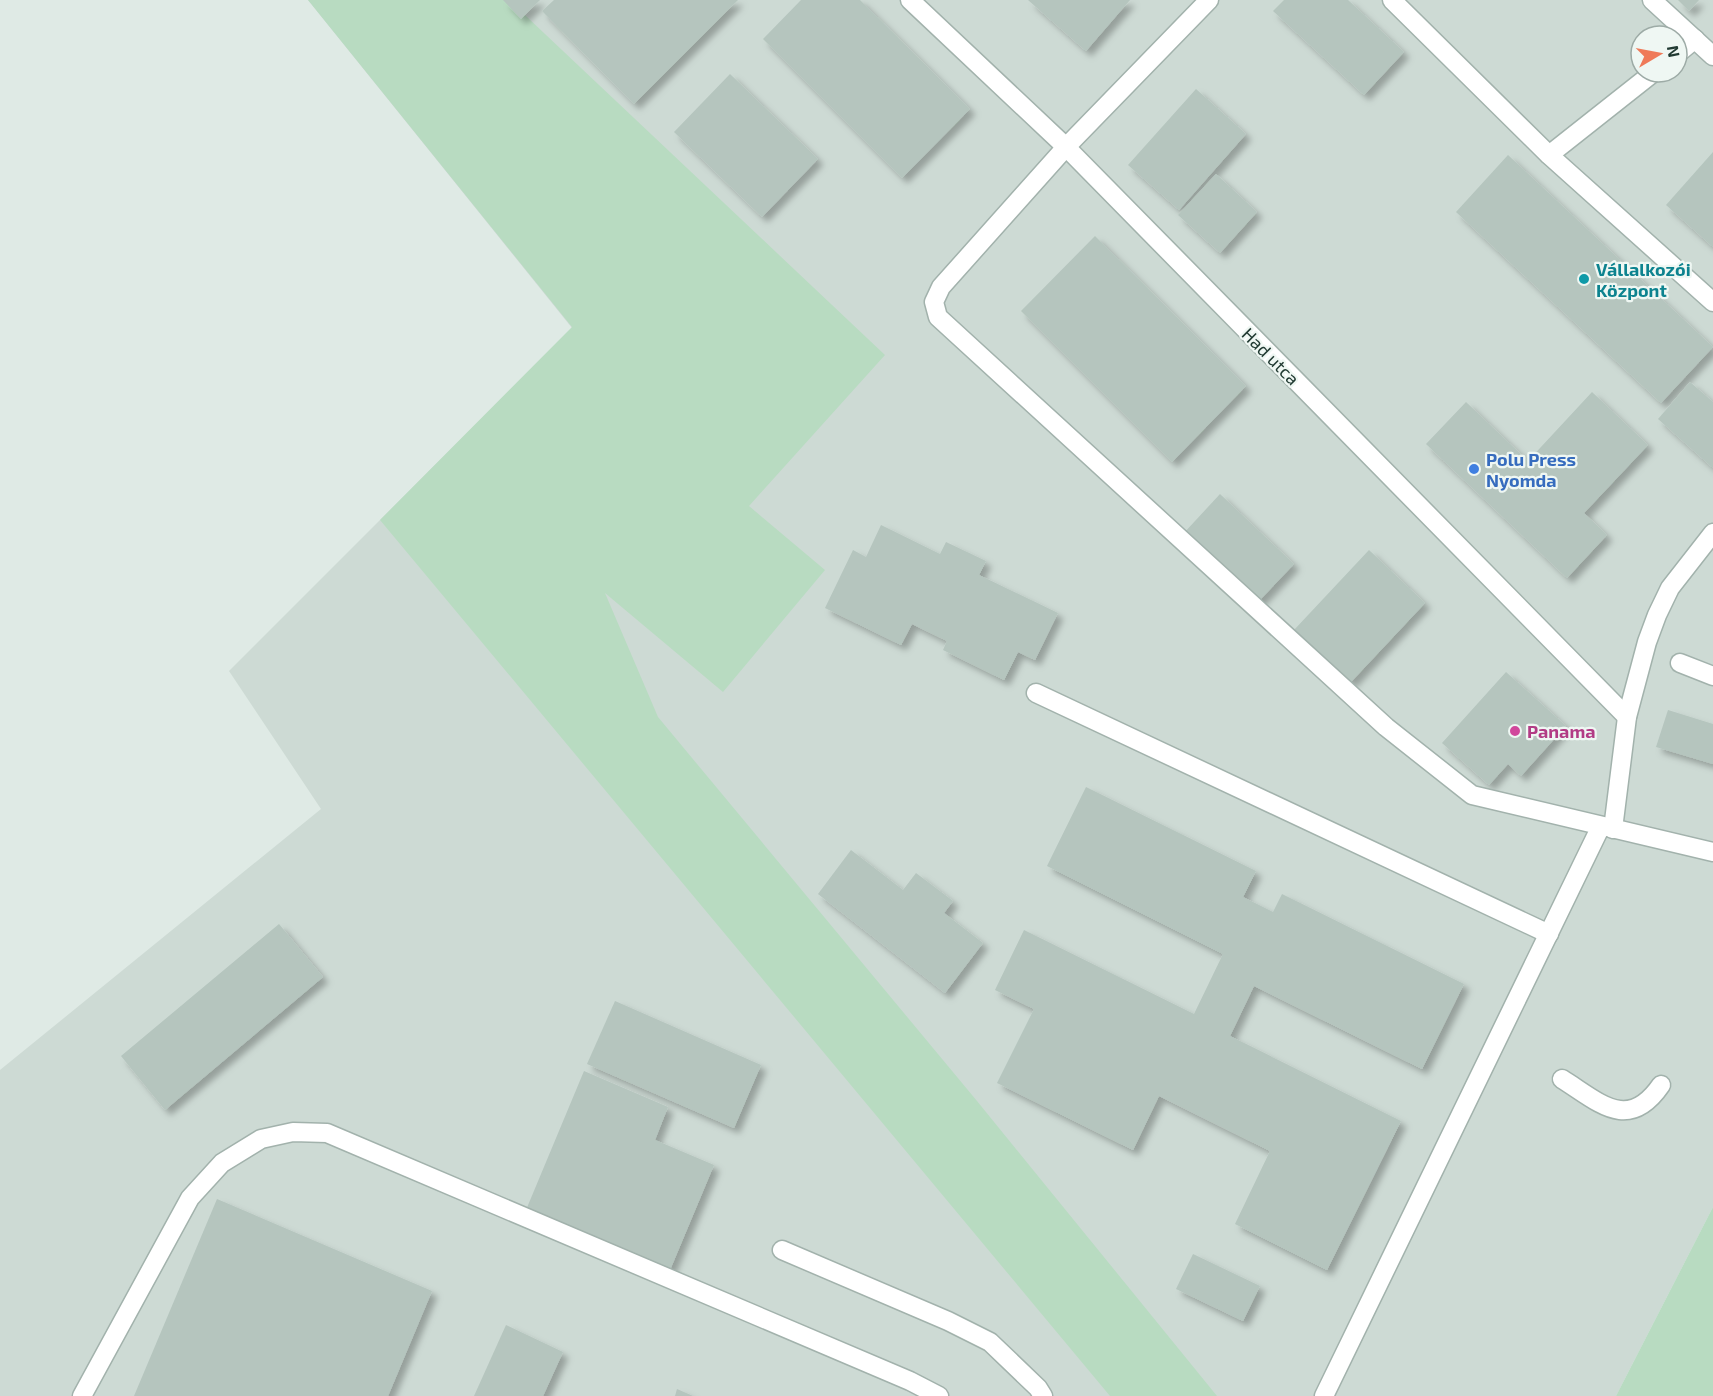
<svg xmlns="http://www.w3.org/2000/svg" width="1713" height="1396" viewBox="0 0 1713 1396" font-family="'Exo 2',sans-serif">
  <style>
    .built { fill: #cddad4; fill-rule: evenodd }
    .green { fill: #b8dbc1 }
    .building { fill: #b5c5be; filter: url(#shadow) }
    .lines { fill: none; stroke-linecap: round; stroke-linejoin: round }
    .minor-casing { stroke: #a2b2ac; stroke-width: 21 }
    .minor { stroke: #fff; stroke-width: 18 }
    .culture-dot { fill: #0f9aa8; stroke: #eff7f3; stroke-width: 2 }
    .shop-dot { fill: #3f7fe0; stroke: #eff7f3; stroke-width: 2 }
    .hotel-dot { fill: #d1479c; stroke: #eff7f3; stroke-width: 2 }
    .labels { text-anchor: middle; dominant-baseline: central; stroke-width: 4.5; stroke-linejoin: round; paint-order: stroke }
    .culture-label { font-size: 18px; font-weight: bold; fill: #0d838f; stroke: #eff7f3; text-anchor: start }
    .street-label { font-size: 18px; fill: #213a32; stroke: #eff7f3 }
    .shop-label { font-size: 18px; font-weight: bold; fill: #366cbe; stroke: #eff7f3; text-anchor: start }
    .hotel-label { font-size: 18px; font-weight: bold; fill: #b23c85; stroke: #eff7f3; text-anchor: start }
  </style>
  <defs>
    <filter id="shadow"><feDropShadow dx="5.5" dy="5.5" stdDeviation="3" flood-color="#0004"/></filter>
  </defs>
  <rect width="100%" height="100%" fill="#dfeae5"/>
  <path class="built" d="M308,0H1713V1207L1616,1396H0V1070L321,809L229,671L572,328ZM1641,36H1677V72H1641Z"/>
  <g class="green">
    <polygon points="308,0 509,0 885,355 749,506 825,570 723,692 605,593 658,717 977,1101 1217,1396 1110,1396 380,520 572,327"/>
    <polygon points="1713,1207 1713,1396 1616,1396"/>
  </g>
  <g class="building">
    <polygon points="503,0 540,0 521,19"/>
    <polygon points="554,0 738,0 634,104 542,11"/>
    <polygon points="801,0 860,0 970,109 902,178 763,39"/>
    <polygon points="1028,0 1130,0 1086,51"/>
    <polygon points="1284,0 1348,0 1404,52 1364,95 1273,11"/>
    <polygon points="1678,0 1699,0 1689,11"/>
    <polygon points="730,74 818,159 762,217 674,132"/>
    <polygon points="1196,89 1246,134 1179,210 1128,165"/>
    <polygon points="1713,152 1713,247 1666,205"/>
    <polygon points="1508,155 1713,347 1661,403 1456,212"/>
    <polygon points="1216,174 1257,212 1220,253 1178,215"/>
    <polygon points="1095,236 1246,386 1172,462 1021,311"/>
    <polygon points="1690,382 1713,402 1713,468 1658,419"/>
    <polygon points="1592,392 1648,445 1584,513 1607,535 1567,578 1426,444 1466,402 1528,461"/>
    <polygon points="1220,494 1294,564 1257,603 1183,534"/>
    <polygon points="881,525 940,554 946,542 986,561 979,575 1058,613 1035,660 1018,652 1004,680 943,650 947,641 912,624 901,645 825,608 853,550 866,557"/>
    <polygon points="1369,550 1425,603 1350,683 1294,630"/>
    <polygon points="1506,672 1566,726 1521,776 1508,764 1489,785 1442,743"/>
    <polygon points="1668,710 1713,724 1713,764 1656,747"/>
    <polygon points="1086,787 1256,871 1243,897 1273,912 1282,894 1464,984 1422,1069 1254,986 1230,1036 1401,1121 1327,1270 1235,1224 1270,1151 1159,1096 1133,1150 997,1083 1034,1009 995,990 1024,930 1194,1014 1223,954 1047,866"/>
    <polygon points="851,850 903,890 916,873 953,901 944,913 983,943 945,993 818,894"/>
    <polygon points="279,924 323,977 165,1110 121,1056"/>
    <polygon points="615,1001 761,1065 734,1128 587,1064"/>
    <polygon points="584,1071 668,1107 655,1140 714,1165 670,1270 526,1210"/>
    <polygon points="217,1199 432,1291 388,1396 134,1396"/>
    <polygon points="1193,1254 1260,1286 1243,1321 1176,1289"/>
    <polygon points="506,1325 563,1352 543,1396 474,1396"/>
    <polygon points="677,1389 693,1396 675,1396"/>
  </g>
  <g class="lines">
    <g class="minor-casing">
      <g id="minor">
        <polyline points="910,0 1066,147 1627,717"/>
        <polyline points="1209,0 1066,147 941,287 934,302 938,317 1386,727 1472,795 1713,852"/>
        <polyline points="1392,0 1549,155 1713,302"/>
        <polyline points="1652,0 1713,56"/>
        <polyline points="1677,54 1695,39"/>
        <polyline points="1549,155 1654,72"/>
        <polyline points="1680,663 1713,676"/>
        <polyline points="1036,693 1549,934"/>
        <polyline points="1613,829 1627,717 1647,642 1657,615 1670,588 1713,533"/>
        <path d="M1562,1079C1599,1102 1628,1133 1661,1085"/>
        <polyline points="782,1250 948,1321 990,1342 1038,1388 1043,1396"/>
        <polyline points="82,1396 190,1198 222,1163 261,1139 293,1132 327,1133 910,1381 939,1396"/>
        <polyline points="1324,1396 1601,826"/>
      </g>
    </g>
    <use href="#minor" class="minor"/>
  </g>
  <circle class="culture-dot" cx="1584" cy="279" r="6"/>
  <circle class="shop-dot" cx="1474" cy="469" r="6"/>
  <circle class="hotel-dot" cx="1515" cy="731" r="6"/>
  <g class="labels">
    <g class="culture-label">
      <text x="1596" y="269">Vállalkozói<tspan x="1596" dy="21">Központ</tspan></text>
    </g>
    <g class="street-label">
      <text transform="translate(1271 356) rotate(45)">Had utca</text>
    </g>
    <g class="shop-label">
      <text x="1486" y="459">Polu Press<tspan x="1486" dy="21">Nyomda</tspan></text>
    </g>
    <g class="hotel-label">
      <text x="1527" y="731">Panama</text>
    </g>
  </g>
  <g transform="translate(1659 54) rotate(80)"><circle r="28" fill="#eff7f3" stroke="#9daba6" stroke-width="1.5"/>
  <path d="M0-4.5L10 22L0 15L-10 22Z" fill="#ef7a59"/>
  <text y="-9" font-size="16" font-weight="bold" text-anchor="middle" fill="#213a32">N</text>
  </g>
</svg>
